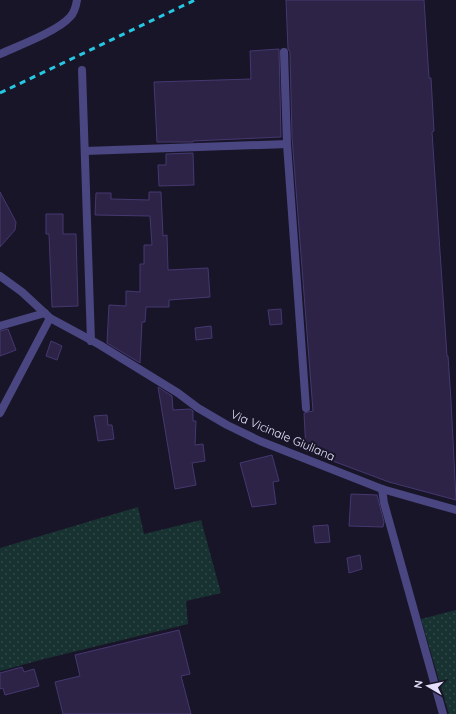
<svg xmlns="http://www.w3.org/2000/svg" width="456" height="714" viewBox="0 0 456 714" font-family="Quicksand,sans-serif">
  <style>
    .grass { fill: url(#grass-dots) }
    .building { fill: #2c2347; stroke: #453870 }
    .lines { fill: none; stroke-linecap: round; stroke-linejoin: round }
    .lane { stroke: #4a4681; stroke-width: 8 }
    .street { stroke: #4a4681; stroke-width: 8 }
    .rail { stroke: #26c7e1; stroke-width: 3; stroke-dasharray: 6 5; stroke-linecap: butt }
    .labels { text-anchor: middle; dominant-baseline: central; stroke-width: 4; stroke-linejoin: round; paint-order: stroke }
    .street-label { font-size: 12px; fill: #e4e0fb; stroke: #191528 }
  </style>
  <defs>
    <pattern id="grass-dots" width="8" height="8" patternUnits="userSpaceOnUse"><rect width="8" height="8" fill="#183232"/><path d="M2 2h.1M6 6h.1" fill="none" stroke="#2e4646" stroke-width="1.8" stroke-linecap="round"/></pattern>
  </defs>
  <rect width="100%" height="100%" fill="#191528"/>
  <g class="grass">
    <polygon points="138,507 144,534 201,520 221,593 186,601 188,624 44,659 0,671 0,548"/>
    <polygon points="456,610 456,714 449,714 421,619"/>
  </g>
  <g class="building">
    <polygon points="286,0 424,0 429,78 431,78 434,131 432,132 447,356 448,356 451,401 456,500 389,482 306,451 304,413 313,411 292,137 290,52 288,49"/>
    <polygon points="279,49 281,137 193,141 193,142 157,142 154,82 251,79 250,51"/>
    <polygon points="193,153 194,185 159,186 158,165 166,165 166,154"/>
    <polygon points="0,192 16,222 15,230 0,247"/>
    <polygon points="149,192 161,192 163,236 167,235 168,270 208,268 210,297 169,300 169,307 146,307 145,322 142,322 140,363 107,343 109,305 126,306 126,291 140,292 140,264 144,264 144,245 152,245 150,216 95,215 96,193 111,193 111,199 149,200"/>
    <polygon points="46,214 63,214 63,234 76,234 78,306 52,307 49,234 46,234"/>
    <polygon points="281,309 282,324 270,325 268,310"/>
    <polygon points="211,326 212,338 196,340 195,328"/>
    <polygon points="8,329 16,350 0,356 0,331"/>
    <polygon points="51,341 62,346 57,360 46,356"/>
    <polygon points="158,387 172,396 173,410 190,409 193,411 193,421 196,421 195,445 203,444 205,461 192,463 196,485 175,489"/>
    <polygon points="107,415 108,425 112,425 114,439 98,441 94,416"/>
    <polygon points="272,455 279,481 273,482 276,504 252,507 240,463"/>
    <polygon points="351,494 377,495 384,522 383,527 349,526"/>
    <polygon points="328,525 330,542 315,543 313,526"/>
    <polygon points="360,555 362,569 349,573 347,558"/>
    <polygon points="179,630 190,674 181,676 191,714 63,714 55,682 80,676 75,655"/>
    <polygon points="22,667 24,672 34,669 39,686 5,695 3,688 0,689 0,673"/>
  </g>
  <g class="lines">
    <g class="lane">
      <polyline points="284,52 287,144 306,408"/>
      <polyline points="85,151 287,144"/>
      <polyline points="382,489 384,503 443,714"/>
    </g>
    <g class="street">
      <path d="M0,54C18,46 58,31 70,17C74,13 76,6 77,0"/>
      <polyline points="82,70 91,341"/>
      <polyline points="0,276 22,292 50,318 100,345 178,393 198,408 227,425 260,441 382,489 456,510"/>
      <polyline points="0,326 45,313"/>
      <polyline points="0,413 50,318"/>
    </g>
    <polyline class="rail" points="0,93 195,0"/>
  </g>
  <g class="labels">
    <g class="street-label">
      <text transform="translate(283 435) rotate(23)">Via Vicinale Giuliana</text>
    </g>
  </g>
  <g transform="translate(428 686) rotate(279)" stroke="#191528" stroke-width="3" paint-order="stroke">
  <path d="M0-3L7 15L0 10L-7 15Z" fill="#e4e0fb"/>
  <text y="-6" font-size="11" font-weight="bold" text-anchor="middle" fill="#e4e0fb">N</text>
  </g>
</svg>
